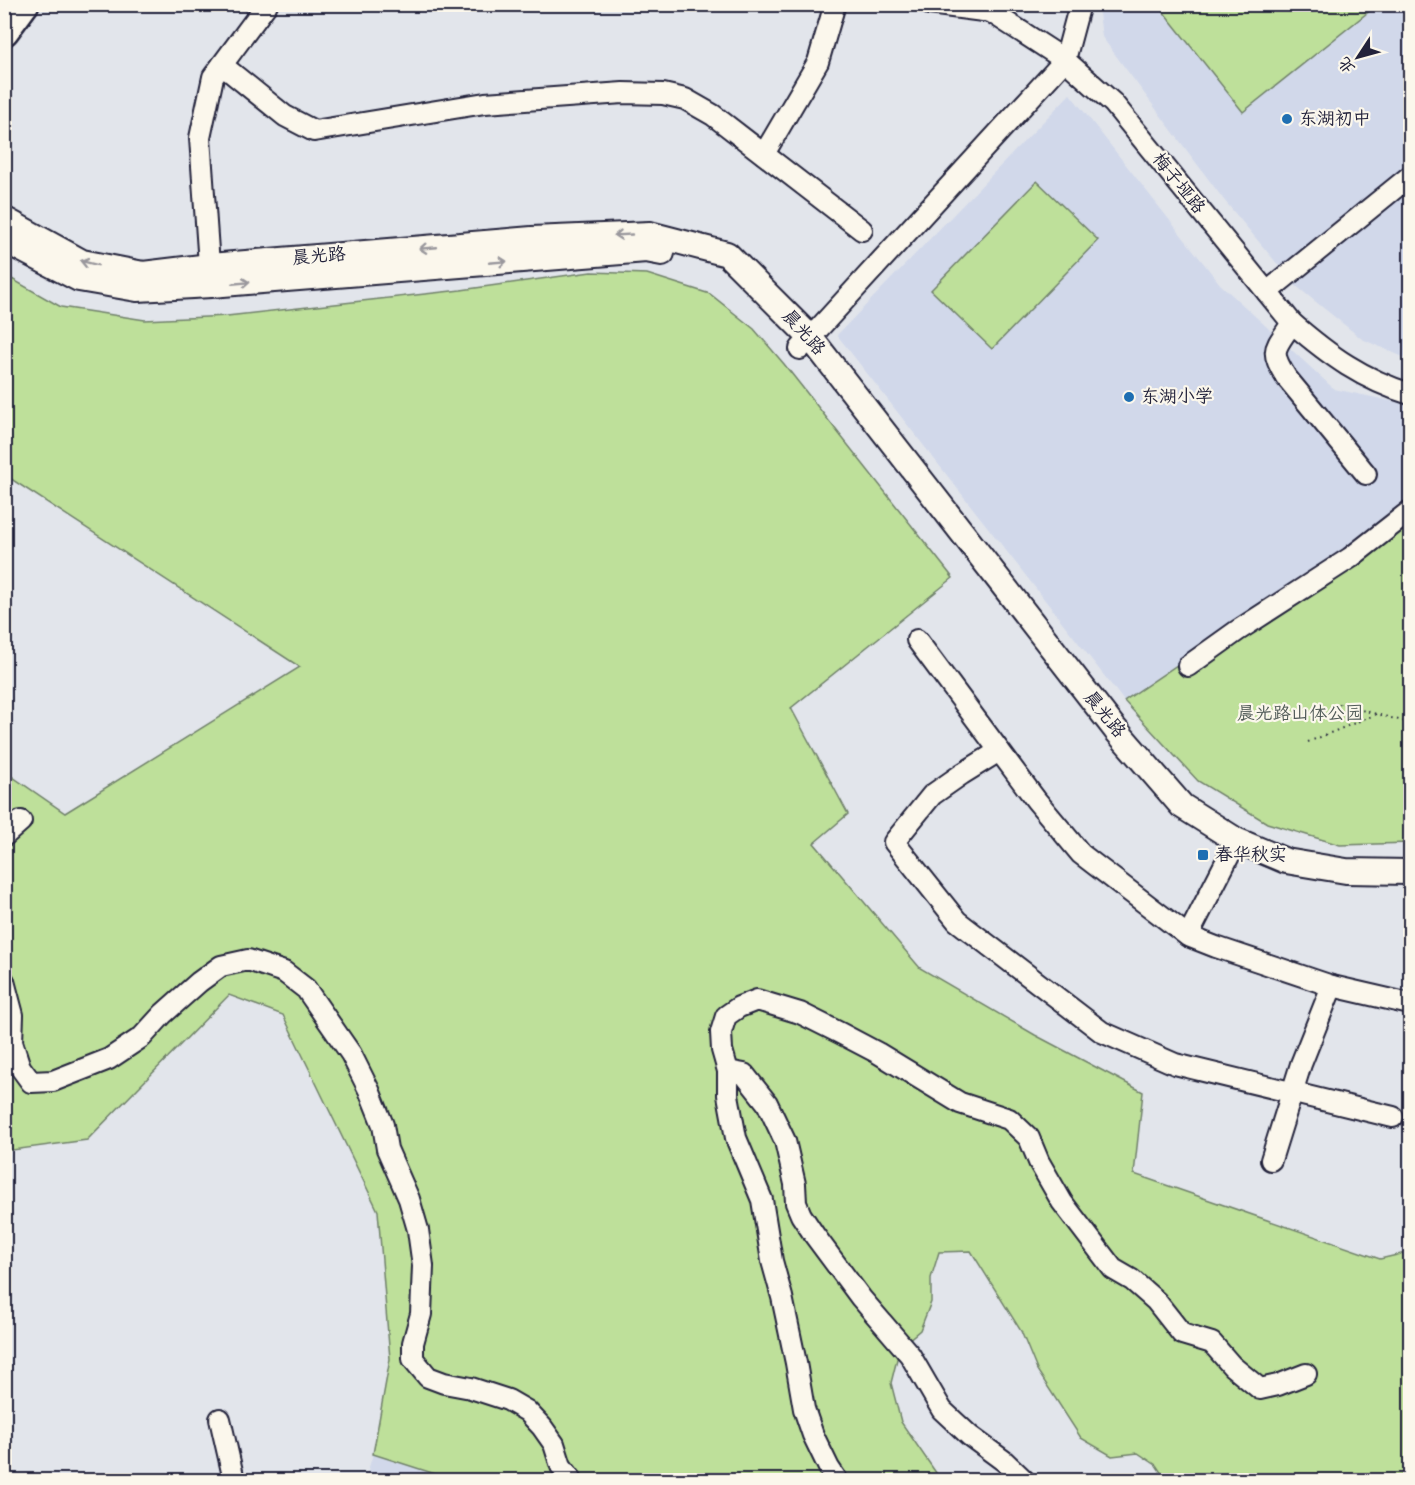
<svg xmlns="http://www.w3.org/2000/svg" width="1415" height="1485" viewBox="0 0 1415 1485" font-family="Kalam,'LXGW WenKai TC',sans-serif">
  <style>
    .built { fill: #d1d8ea }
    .green { fill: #bee09a; stroke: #70816a; stroke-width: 1.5 }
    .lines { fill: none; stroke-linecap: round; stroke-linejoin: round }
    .minor-casing { stroke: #22223b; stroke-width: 24 }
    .major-casing { stroke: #22223b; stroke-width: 28 }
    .highway-casing { stroke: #22223b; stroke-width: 33 }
    .path { stroke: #22223b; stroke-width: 2; stroke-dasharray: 1.5 4.5; stroke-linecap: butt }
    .minor { stroke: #fbf7ec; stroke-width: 20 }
    .major { stroke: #fbf7ec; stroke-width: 24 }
    .highway { stroke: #fbf7ec; stroke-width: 28 }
    .oneway { stroke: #99979c }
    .poi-dot { fill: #1f6fb2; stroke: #fbf7ec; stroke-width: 2 }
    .labels { text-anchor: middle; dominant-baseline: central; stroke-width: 4.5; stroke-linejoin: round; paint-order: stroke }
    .poi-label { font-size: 18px; fill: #22223b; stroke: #fbf7ec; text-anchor: start }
    .street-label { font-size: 18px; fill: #22223b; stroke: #fbf7ec }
    .park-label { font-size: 18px; fill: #515b58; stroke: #fbf7ec }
  </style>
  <rect width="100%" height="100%" fill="#e2e5eb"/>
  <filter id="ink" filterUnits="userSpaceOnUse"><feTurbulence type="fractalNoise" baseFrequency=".0167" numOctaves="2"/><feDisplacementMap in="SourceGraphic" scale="12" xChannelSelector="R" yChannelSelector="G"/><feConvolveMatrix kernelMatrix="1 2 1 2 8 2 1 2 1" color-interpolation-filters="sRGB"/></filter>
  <g filter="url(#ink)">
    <g class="built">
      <polygon points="1098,5 1410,5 1410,360 1362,339 1295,285 1224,200 1102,37"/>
      <polygon points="1070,94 1220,284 1334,389 1410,405 1410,507 1124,701 837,335"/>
      <polygon points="373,1454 416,1467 454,1480 365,1480"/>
    </g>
    <g class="green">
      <polygon points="1158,5 1377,5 1243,112"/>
      <polygon points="1037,181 1098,240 992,349 931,290"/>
      <polygon points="591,272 647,274 710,294 754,329 784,364 953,578 791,708 848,814 814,843 920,968 1035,1035 1143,1092 1134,1174 1380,1259 1410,1252 1410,1480 1166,1480 1156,1465 1138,1453 1112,1456 1081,1438 1037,1370 1021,1331 971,1251 939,1252 931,1278 931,1302 920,1330 900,1347 891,1383 901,1422 941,1480 454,1480 373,1454 390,1359 378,1211 283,1015 229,995 87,1140 5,1151 4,771 65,813 300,667 5,475 5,275 61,307 145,320 227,316 461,290"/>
      <polygon points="1410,507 1410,843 1340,845 1267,823 1198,781 1124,701"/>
    </g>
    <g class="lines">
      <g class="minor-casing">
        <g id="minor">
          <path d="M929,4L991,12L1065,60L1113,103L1292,323C1330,356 1362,379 1410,394"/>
          <polyline points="222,65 285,116 314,131 485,103 623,93 663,94 685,99 713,115 862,230"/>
          <polyline points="764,154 818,62 835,4"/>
          <polyline points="210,279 200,138 213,77 267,4"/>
          <polyline points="1267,292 1410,176"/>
          <path d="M1292,323C1276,348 1268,349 1286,377L1366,474"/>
          <polyline points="800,349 1065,60 1080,4"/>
          <polyline points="917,640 1036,800 1081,854 1188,936 1216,947 1332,986 1410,1004"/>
          <polyline points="1188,666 1237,631 1350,558 1410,511"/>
          <polyline points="999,751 962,774 932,795 894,842 957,921 1102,1032 1175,1064 1393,1117"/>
          <polyline points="4,836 21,821"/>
          <polyline points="1188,936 1232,850"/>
          <polyline points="4,981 13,1015 12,1042 20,1067 31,1082 53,1081 109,1059 142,1037 163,1014 199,982 221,966 248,960 284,972 306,989 351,1054 369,1090 383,1125 387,1149 409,1199 418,1230 423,1266 421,1314 413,1343 413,1359 428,1377 444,1383 471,1388 508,1400 527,1411 542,1427 554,1444 561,1466 572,1480"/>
          <polyline points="728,1071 744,1074 767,1103 785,1141 795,1184 796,1203 801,1215 815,1236 861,1298 910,1355 942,1410 970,1436 1004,1461 1024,1480"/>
          <polyline points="1271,1160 1301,1064 1332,986"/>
          <polyline points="220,1419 234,1480"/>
          <polyline points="837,1480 829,1468 813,1435 804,1409 796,1363 782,1297 772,1261 762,1200 736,1138 728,1095 728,1071 722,1050 721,1032 726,1016 739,1007 757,1000 800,1013 840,1033 878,1053 960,1103 1009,1119 1029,1138 1039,1162 1062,1202 1113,1269 1132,1280 1156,1301 1182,1334 1212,1343 1232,1366 1260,1389 1278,1385 1306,1374"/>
        </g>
      </g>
      <g class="major-casing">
        <g id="major">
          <polyline points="4,219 82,262 143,274 210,266 532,239 650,234 727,254 810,337 1115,729 1182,806 1236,840 1286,861 1346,871 1410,872"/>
          <polyline points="4,240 79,279 137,289 211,285 646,250 662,253"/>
        </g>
      </g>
      <g class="highway-casing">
        <polyline id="highway" points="4,31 24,4"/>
      </g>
      <g class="path">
        <polyline points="1339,704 1410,723"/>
        <polyline points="1308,742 1377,714"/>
      </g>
      <use href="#minor" class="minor"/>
      <use href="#major" class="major"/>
      <use href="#highway" class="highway"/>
    </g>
    <defs><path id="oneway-shaft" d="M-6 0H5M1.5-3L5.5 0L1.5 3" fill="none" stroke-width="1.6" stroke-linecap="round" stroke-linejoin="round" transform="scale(1.5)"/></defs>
    <g class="oneway">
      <use href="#oneway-shaft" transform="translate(623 235) rotate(177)"/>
      <use href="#oneway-shaft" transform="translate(428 248) rotate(175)"/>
      <use href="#oneway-shaft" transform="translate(498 262) rotate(-5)"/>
      <use href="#oneway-shaft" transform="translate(89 263) rotate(-166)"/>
      <use href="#oneway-shaft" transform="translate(241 283) rotate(-5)"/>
    </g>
  </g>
  <g class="poi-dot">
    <circle cx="1287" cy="119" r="6"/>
    <circle cx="1129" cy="397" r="6"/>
    <rect x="1197" y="849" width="12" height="12" rx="3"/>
  </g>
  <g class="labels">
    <g class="poi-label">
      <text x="1299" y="119">东湖初中</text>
      <text x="1141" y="397">东湖小学</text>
      <text x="1215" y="855">春华秋实</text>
    </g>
    <g class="street-label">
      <text transform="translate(1178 184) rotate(51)">梅子垭路</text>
      <text transform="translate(319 257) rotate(-5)">晨光路</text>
      <text transform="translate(803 333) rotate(48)">晨光路</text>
      <text transform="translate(1104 715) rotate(51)">晨光路</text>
    </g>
    <g class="park-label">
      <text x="1300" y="714">晨光路山体公园</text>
    </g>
  </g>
  <rect width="1415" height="1485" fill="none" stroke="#fbf7ec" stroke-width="24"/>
  <rect x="12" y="12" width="1391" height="1461" fill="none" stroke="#22223b" stroke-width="2" filter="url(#ink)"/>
  <g transform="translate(1358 57) rotate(234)" stroke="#fbf7ec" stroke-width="4.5" paint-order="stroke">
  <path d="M0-4.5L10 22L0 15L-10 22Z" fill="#22223b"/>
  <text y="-9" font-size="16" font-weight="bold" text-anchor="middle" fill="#22223b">北</text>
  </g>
</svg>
